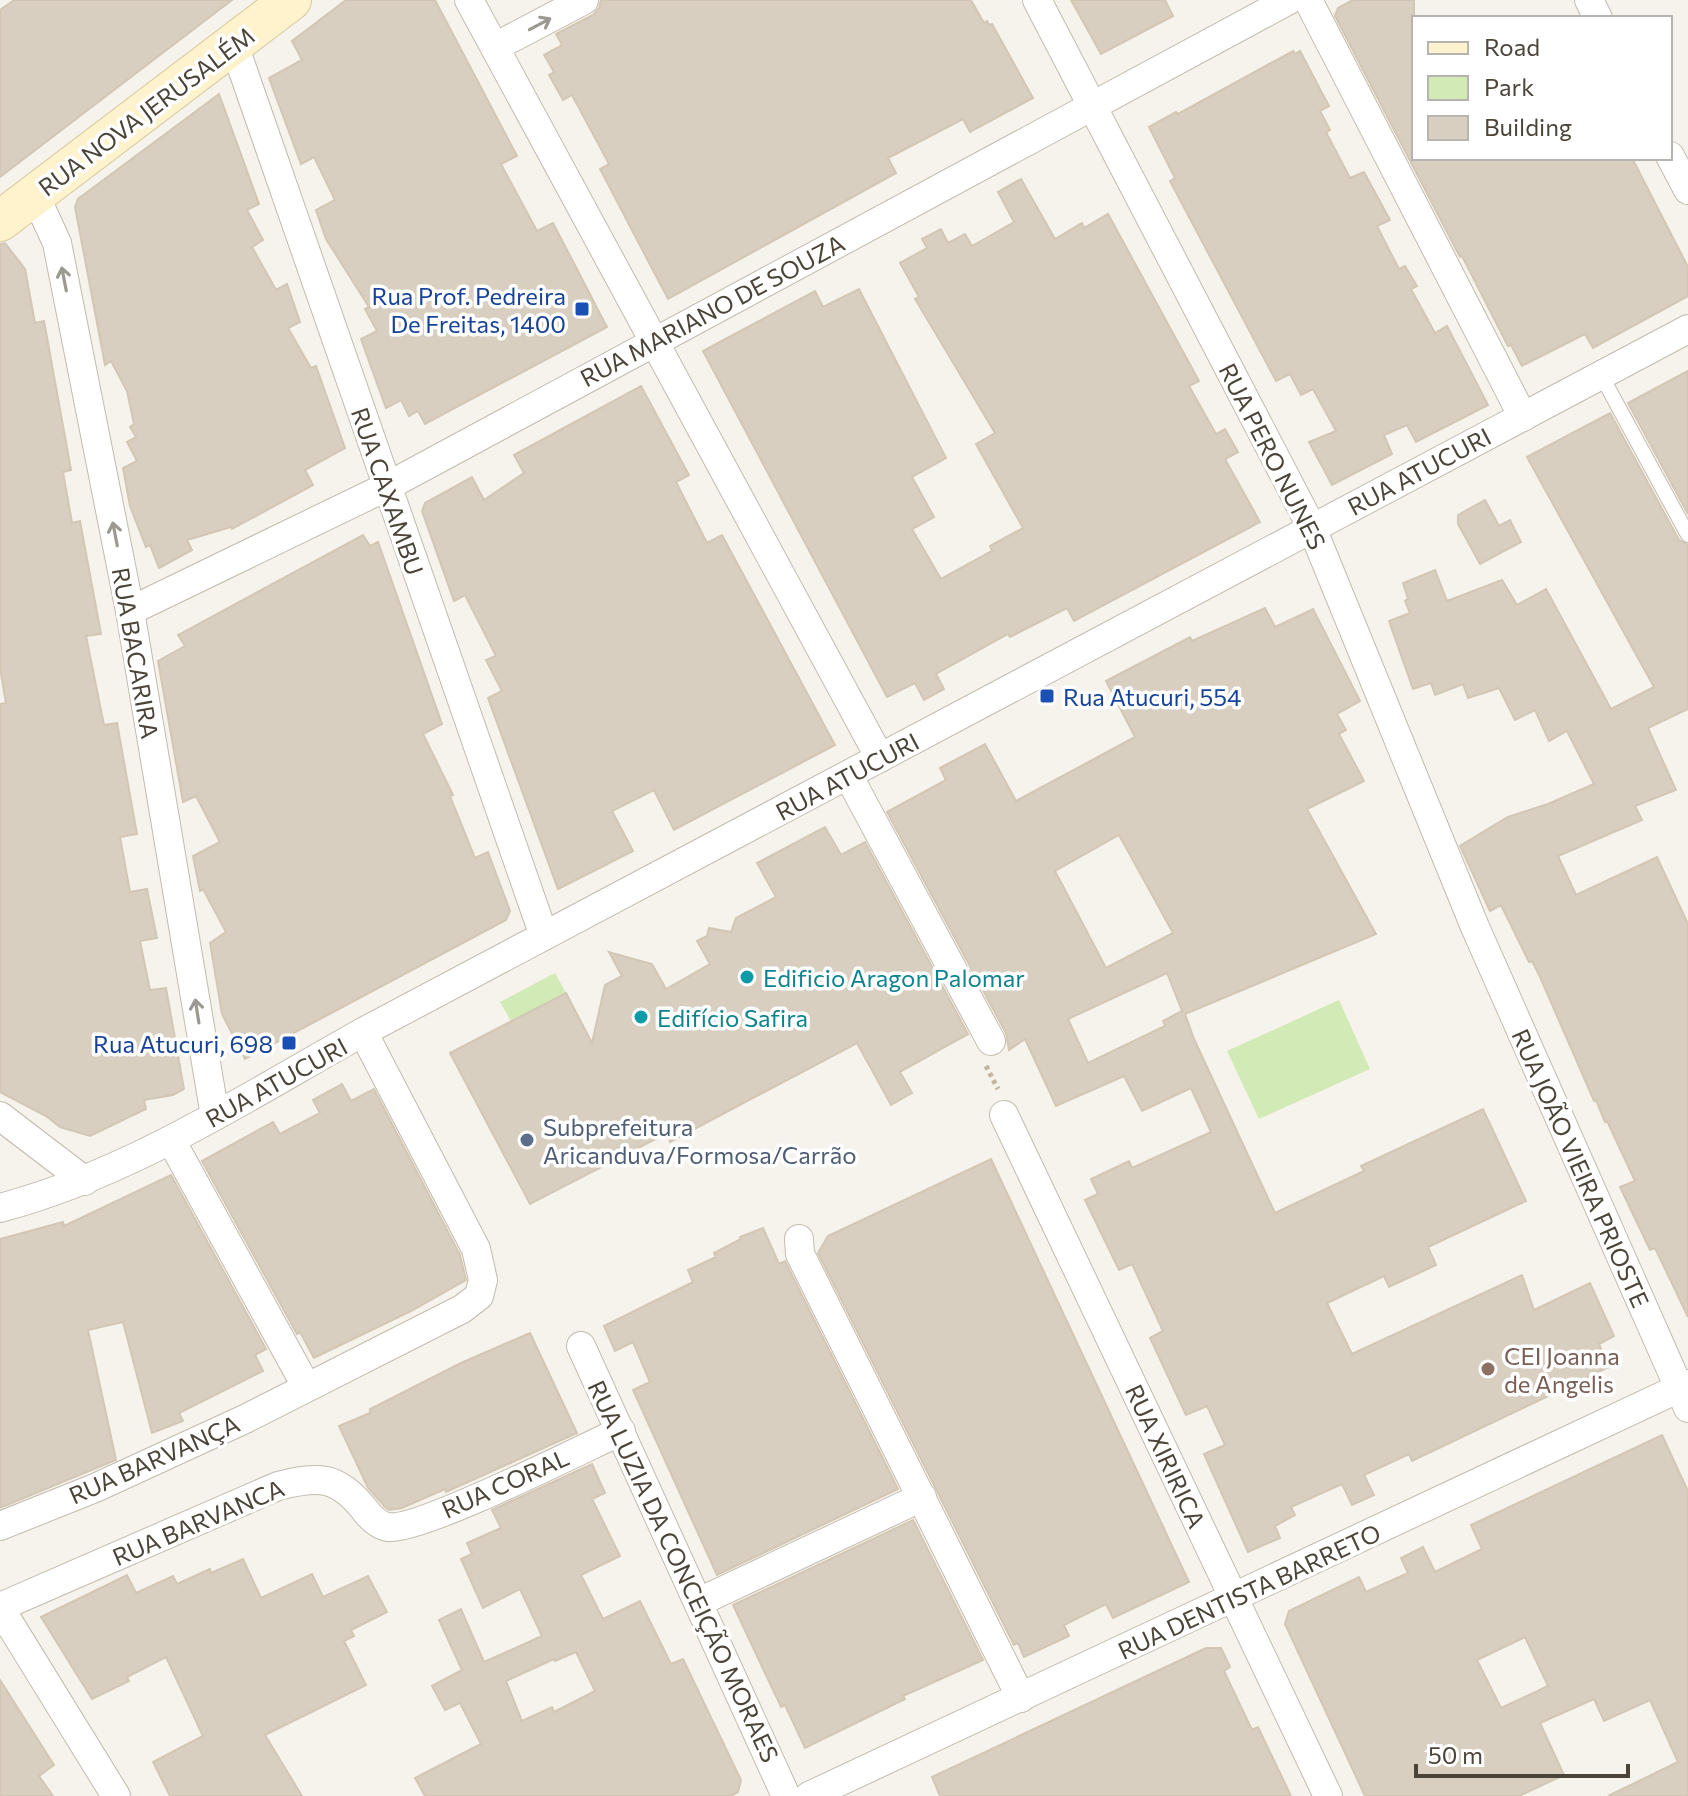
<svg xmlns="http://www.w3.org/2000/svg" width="1688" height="1796" viewBox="0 0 1688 1796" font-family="Commissioner,sans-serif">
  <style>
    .green { fill: #d2eab5 }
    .building { fill: #d8cfc1; stroke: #d3c7b4; stroke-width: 2; fill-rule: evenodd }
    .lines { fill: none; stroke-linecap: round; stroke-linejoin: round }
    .lane-casing { stroke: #c2bbae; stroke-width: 16 }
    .street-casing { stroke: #c2bbae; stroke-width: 30 }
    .secondary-casing { stroke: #d6c79b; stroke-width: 42 }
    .path { stroke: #c4b79f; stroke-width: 5; stroke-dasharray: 4 4; stroke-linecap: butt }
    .lane { stroke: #fff; stroke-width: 14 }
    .street { stroke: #fff; stroke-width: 28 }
    .secondary { stroke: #fff3cd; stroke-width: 40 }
    .oneway { stroke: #9c9892 }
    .transit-dot { fill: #1a4fb4; stroke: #fff; stroke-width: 3 }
    .culture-dot { fill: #0f9aa8; stroke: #fff; stroke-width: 3 }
    .service-dot { fill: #5c6f8a; stroke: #fff; stroke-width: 3 }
    .education-dot { fill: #8d6e63; stroke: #fff; stroke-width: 3 }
    .labels { text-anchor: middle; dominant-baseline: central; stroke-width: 7; stroke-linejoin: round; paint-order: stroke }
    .street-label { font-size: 24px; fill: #4b4439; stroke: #fff }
    .transit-label { font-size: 24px; fill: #164399; stroke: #fff; text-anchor: end }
    .culture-label { font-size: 24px; fill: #0d838f; stroke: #fff; text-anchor: start }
    .service-label { font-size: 24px; fill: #4e5e75; stroke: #fff; text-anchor: start }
    .education-label { font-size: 24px; fill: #785e54; stroke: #fff; text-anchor: start }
  </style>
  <rect width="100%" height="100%" fill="#f6f3ec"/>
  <g class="green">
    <polygon points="555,973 566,993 511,1021 500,1002"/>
    <polygon points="1339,1000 1370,1069 1259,1119 1227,1051"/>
  </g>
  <g class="building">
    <polygon points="14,0 232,0 0,177 0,10"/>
    <polygon points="346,0 435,0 517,156 501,164 537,231 553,223 607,327 425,424 418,411 409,416 401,400 386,408 361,339 377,331 365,309 369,307 326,239 316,210 335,200 314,157 301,164 269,78 302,60 292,41"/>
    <polygon points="601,0 971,0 984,23 987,21 989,25 992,24 1033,98 970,132 963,119 888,158 896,173 668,299 600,169 609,164 572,95 563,100 549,75 554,72 544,55 562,45 556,34 593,15 599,8"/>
    <polygon points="1071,0 1165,0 1173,16 1101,54"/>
    <polygon points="1353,0 1414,0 1414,158 1632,158 1688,267 1688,296 1593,348 1585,334 1522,366 1511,345 1508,346 1462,256 1460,257 1335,16 1338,8"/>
    <polygon points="1293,51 1295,54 1300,51 1329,106 1320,111 1330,130 1326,132 1350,178 1364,172 1390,220 1377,226 1399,269 1405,266 1417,286 1411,289 1435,333 1447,326 1488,405 1416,442 1407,425 1384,435 1392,454 1332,485 1309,442 1336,431 1313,389 1301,395 1290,374 1276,381 1170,181 1175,178 1149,127 1176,112 1178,114"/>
    <polygon points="219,94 259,204 247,210 263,240 252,247 276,290 287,284 300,322 288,328 311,368 316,366 345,448 305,470 313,485 232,529 231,527 187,540 192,550 159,568 150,545 146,547 130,506 123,468 137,461 127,442 136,437 130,427 134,424 127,391 111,361 105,365 75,207 78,199"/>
    <polygon points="1021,179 1055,239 1082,223 1084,228 1108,214 1199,381 1189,386 1216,434 1225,429 1238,452 1225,459 1260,522 1074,621 1067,608 1010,637 1008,634 936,674 944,689 924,700 915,683 887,697 703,351 815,291 823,307 859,289 946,458 912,477 934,517 912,529 941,579 992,551 990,546 1023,528 976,444 995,433 915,299 919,297 900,263 927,248 922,239 941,229 948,243 965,234 972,246 1014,222 998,192"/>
    <polygon points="5,243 25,269 35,323 44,321 71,470 63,472 72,523 80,521 101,634 86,636 104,725 117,723 137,834 120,837 130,892 147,889 157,938 140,941 150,990 166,988 184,1089 173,1095 144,1100 146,1109 90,1136 60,1127 46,1116 0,1092 0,704 6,703 0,668 0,244"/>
    <polygon points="1688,371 1688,514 1628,403"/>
    <polygon points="641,386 689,475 676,482 707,543 722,535 835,745 674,830 654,790 612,811 633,851 558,889 488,698 502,691 486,660 496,656 465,595 454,601 422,511 425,503 472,477 484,500 524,473 514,455"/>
    <polygon points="1610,413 1679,540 1688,545 1688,709 1648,728 1676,790 1635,806 1642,820 1558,856 1576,895 1657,857 1688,924 1688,1317 1655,1248 1650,1250 1620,1187 1635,1181 1607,1121 1605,1122 1596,1100 1594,1101 1540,977 1532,961 1529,962 1501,905 1490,911 1460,846 1508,817 1548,804 1594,784 1567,731 1549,741 1535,710 1515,720 1499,688 1468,698 1463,684 1435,695 1431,683 1413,689 1389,621 1410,613 1405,601 1408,599 1403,583 1435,570 1447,601 1502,580 1517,605 1546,589 1611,709 1654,687 1527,457"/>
    <polygon points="1485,500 1499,526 1510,520 1521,542 1480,564 1458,524 1458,515"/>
    <polygon points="363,535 370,546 378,542 442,724 423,734 453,795 450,796 475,858 488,852 510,911 506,920 245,1059 222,1014 210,943 226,932 203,889 200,891 193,856 220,842 196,796 183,802 158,661 185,646 178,635"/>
    <path d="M1265,608L1275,627L1313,609L1360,701L1337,714L1346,730L1339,734L1364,781L1307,809L1376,934L1185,1014L1194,1039L1275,1213L1364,1171L1361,1166L1483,1109L1526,1201L1428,1247L1436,1265L1389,1287L1384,1276L1327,1303L1352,1354L1522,1275L1534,1310L1590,1283L1614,1336L1599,1344L1609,1367L1412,1461L1409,1454L1364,1475L1374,1495L1352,1505L1342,1484L1291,1507L1295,1515L1275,1526L1280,1538L1248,1552L1204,1454L1225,1445L1207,1406L1186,1415L1150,1338L1163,1331L1132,1264L1119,1270L1085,1200L1098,1194L1091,1179L1129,1161L1132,1168L1211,1132L1191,1088L1142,1111L1124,1076L1056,1106L1025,1039L1009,1050L1006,1033L887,812L946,780L940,768L985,744L1016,801L1135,737L1106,681L1190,637L1192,641ZM1119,835L1173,933L1106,968L1055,871ZM1167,973L1182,1011L1163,1021L1165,1026L1088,1063L1068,1019Z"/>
    <polygon points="825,827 841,855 865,842 968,1034 900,1072 912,1093 891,1105 857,1043 670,1142 667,1133 530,1204 450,1053 566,993 592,1043 605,985 622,976 609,952 652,964 666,989 710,964 697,941 707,936 709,928 731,932 736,918 776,897 757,863"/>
    <polygon points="342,1084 351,1101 374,1089 460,1255 466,1280 411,1311 314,1358 300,1332 297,1334 202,1161 273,1122 280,1134 320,1113 313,1100"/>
    <polygon points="991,1159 1189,1582 1113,1618 1106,1604 1064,1625 1069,1636 1024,1657 1018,1643 1014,1645 818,1253 828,1236"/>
    <polygon points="171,1175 266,1349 255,1355 263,1371 179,1413 183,1421 152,1433 123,1322 88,1330 116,1460 0,1508 0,1239 63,1222 64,1226"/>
    <polygon points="763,1228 779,1264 785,1261 898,1489 717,1575 633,1390 650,1382 633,1342 615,1351 604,1326 693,1282 688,1270 716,1257 714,1253 741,1239 740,1237"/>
    <polygon points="530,1333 577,1433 446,1492 445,1489 402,1508 389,1510 385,1507 368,1488 339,1426 370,1413 370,1409 461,1363"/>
    <path d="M1662,1435L1688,1491V1796H1608L1678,1762L1650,1700L1604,1721L1594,1699L1540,1723L1564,1775L1519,1796H1365L1285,1624L1289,1611L1359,1577L1366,1592L1408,1573L1401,1558L1423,1547L1435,1572L1482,1549L1471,1525ZM1525,1637L1548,1686L1501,1708L1477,1660Z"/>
    <path d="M592,1464L605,1493L592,1499L620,1556L581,1575L603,1619L640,1601L671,1664L683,1659L741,1780L738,1792L731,1796H425L415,1778L481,1744L460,1703L445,1710L432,1686L462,1670L439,1620L461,1609L484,1662L542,1636L520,1589L483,1608L461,1559L472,1554L467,1543L501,1528L492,1510ZM576,1652L595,1691L554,1712L552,1707L522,1721L506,1681L554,1659L555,1661Z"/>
    <polygon points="913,1520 983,1660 903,1696 905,1699 805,1748 785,1705 781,1707 733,1605"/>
    <polygon points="243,1559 261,1598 312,1574 323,1597 368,1576 387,1612 351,1630 354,1636 344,1641 366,1685 265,1735 302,1796 170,1796 153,1762 203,1736 166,1657 127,1677 129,1681 92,1699 41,1617 127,1575 136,1593 173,1576 177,1584 210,1569 211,1573"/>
    <polygon points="1206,1648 1221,1648 1230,1667 1224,1671 1252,1730 1258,1727 1291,1796 940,1796 932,1777"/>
    <polygon points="0,1680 54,1765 39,1776 53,1796 0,1796"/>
  </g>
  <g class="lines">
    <g class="lane-casing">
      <polyline id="lane" points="1601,375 1688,535"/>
    </g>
    <g class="street-casing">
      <g id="street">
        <polyline points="469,0 880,758"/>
        <polyline points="1037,0 1312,528 1475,927 1688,1408"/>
        <polyline points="1308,0 1523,417"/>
        <polyline points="1589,0 1598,18"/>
        <polyline points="234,45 544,936"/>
        <polyline points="495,47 584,0"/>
        <polyline points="1670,156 1688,190"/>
        <polyline points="35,195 57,243 130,611 215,1116"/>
        <polyline points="130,611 386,487 1289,0"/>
        <polyline points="848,775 991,1041"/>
        <polyline points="1004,1115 1328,1796"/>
        <polyline points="0,1116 85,1181"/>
        <polyline points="171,1140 306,1386"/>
        <path d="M0,1208C131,1173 245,1098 363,1032L1688,329"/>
        <polyline points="799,1239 800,1254 1021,1698"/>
        <polyline points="581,1346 786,1796"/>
        <polyline points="0,1526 95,1488 245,1419 462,1309 479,1296 483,1280 476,1249 363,1032"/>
        <polyline points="699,1602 922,1497"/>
        <path d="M0,1607L278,1486C318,1476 337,1475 364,1509C369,1516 379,1526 388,1527C418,1532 584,1448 621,1431"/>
        <polyline points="0,1608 116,1796"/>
        <polyline points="809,1796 1688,1384"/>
      </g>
    </g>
    <g class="secondary-casing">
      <polyline id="secondary" points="0,221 291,0"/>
    </g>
    <polyline class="path" points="986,1066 998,1089"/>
    <use href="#lane" class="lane"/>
    <use href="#street" class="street"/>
    <use href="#secondary" class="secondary"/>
  </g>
  <defs><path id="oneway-shaft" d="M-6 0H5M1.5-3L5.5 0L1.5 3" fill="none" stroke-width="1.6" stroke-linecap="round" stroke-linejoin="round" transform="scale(2)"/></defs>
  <g class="oneway">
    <use href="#oneway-shaft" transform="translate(540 24) rotate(-28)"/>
    <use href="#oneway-shaft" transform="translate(64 279) rotate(-101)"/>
    <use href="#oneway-shaft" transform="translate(115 534) rotate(-101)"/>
    <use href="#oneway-shaft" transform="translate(197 1011) rotate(-99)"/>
  </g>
  <g class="transit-dot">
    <rect x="574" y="301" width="16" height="16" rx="4"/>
    <rect x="1039" y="688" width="16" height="16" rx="4"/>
    <rect x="281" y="1035" width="16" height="16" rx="4"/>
  </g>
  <g class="culture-dot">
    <circle cx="747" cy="977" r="8"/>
    <circle cx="641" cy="1017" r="8"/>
  </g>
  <circle class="service-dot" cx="527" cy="1140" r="8"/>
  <circle class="education-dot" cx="1488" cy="1369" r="8"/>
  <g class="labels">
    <g class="street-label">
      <text transform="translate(146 111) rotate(-37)">RUA NOVA JERUSALÉM</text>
      <text transform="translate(712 310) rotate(-28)">RUA MARIANO DE SOUZA</text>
      <text transform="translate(1273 456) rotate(63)">RUA PERO NUNES</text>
      <text transform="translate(1419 471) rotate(-28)">RUA ATUCURI</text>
      <text transform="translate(388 491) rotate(71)">RUA CAXAMBU</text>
      <text transform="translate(136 653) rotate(80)">RUA BACARIRA</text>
      <text transform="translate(847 776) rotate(-28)">RUA ATUCURI</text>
      <text transform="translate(276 1082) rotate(-29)">RUA ATUCURI</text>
      <text transform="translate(1581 1168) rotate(66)">RUA JOÃO VIEIRA PRIOSTE</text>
      <text transform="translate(1166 1456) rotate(65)">RUA XIRIRICA</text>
      <text transform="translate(154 1459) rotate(-24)">RUA BARVANÇA</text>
      <text transform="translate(505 1483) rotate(-24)">RUA CORAL</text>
      <text transform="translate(198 1522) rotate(-23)">RUA BARVANCA</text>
      <text transform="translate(684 1571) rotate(65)">RUA LUZIA DA CONCEIÇÃO MORAES</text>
      <text transform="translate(1249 1591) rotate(-25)">RUA DENTISTA BARRETO</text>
    </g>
    <g class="transit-label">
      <text x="566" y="295">Rua Prof. Pedreira<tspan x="566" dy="28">De Freitas, 1400</tspan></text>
      <text x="1063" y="696" text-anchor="start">Rua Atucuri, 554</text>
      <text x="273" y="1043">Rua Atucuri, 698</text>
    </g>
    <g class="culture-label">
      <text x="763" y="977">Edificio Aragon Palomar</text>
      <text x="657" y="1017">Edifício Safira</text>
    </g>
    <g class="service-label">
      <text x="543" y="1126">Subprefeitura<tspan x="543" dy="28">Aricanduva/Formosa/Carrão</tspan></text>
    </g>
    <g class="education-label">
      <text x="1504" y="1355">CEI Joanna<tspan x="1504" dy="28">de Angelis</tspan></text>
    </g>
  </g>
  <rect x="1412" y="16" width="260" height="144" fill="#ffffff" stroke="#b7b4b0" stroke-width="2"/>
  <rect x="1428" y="42" width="40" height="12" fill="#fff3cd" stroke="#b7b4b0" stroke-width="2"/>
  <text x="1484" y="56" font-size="24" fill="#4b4439">Road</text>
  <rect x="1428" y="76" width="40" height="24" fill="#d2eab5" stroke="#b7b4b0" stroke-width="2"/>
  <text x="1484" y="96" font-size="24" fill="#4b4439">Park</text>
  <rect x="1428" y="116" width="40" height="24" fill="#d8cfc1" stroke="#b7b4b0" stroke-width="2"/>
  <text x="1484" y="136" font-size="24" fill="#4b4439">Building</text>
  <path d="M1416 1764v12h212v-12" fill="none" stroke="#4b4439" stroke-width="4"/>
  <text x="1428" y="1764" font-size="24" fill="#4b4439" stroke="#ffffff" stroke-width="6" paint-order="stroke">50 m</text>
</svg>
